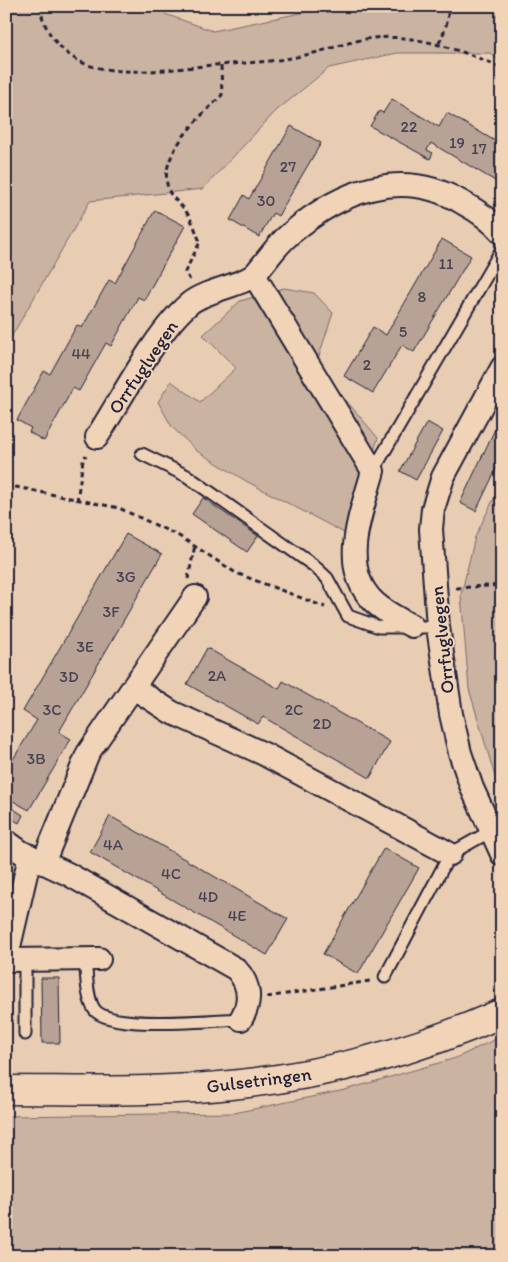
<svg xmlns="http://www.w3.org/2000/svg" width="508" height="1262" viewBox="0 0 508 1262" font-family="Itim,sans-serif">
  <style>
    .green { fill: #cbb3a1; stroke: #766a6e }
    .building { fill: #b7a295; stroke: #22223b }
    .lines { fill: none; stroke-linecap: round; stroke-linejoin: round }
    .service-casing { stroke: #22223b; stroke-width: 15 }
    .minor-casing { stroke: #22223b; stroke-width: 26 }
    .tertiary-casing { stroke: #22223b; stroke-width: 31 }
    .path { stroke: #22223b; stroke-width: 3; stroke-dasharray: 5 4; stroke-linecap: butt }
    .service { stroke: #f1d4b8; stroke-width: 11 }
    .minor { stroke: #f1d4b8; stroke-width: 22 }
    .tertiary { stroke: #f1d4b8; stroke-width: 28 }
    .labels { text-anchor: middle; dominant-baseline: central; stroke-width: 4; stroke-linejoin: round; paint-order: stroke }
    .number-label { font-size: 16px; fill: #474252 }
    .street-label { font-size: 19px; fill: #22223b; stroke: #f1d4b8 }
  </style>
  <rect width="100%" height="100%" fill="#e9cdb3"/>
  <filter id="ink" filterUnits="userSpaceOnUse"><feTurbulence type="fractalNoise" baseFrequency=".02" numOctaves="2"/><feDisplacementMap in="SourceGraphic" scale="10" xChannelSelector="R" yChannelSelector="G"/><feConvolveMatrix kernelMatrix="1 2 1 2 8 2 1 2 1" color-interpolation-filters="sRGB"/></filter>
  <g filter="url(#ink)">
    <g class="green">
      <polygon points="6,6 163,6 165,14 213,31 335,6 502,6 502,63 490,53 397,53 329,68 276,111 203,189 90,201 6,346"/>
      <polygon points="284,288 314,293 333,313 316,365 378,438 348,535 246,481 197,451 172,427 158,402 171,381 200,402 236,368 203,335 240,301"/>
      <polygon points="502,482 502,800 469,689 461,595 475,537"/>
      <polygon points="502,1036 502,1256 6,1256 6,1116 234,1113 345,1090 456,1058"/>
    </g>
    <g class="building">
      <polygon points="392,99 439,127 447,113 502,145 502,185 431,143 427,150 433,153 430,159 370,126 379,111 383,113"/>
      <polygon points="291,126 321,143 278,216 273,213 259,237 230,220 244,195 249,199"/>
      <polygon points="155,210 185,226 144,300 138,297 111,346 106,343 79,391 73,388 44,441 29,432 31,428 17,420 44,371 50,374 77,325 82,328 109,280 115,283"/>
      <polygon points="442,239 471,256 414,352 402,345 373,393 344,376 373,327 386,335"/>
      <polygon points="427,422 443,431 416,480 400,471"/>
      <polygon points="496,427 502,430 502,457 476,511 460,503"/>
      <polygon points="203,498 258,536 247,552 192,514"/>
      <polygon points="126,534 162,554 59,732 71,739 29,810 6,797 6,771 37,720 23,711"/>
      <polygon points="207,648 279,689 283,681 390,742 370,778 263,717 258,724 187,684"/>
      <polygon points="12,808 23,815 19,823 7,816"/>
      <polygon points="110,816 288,919 267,955 90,852"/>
      <polygon points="384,848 419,868 358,974 323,954"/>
      <polygon points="41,978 59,978 60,1043 42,1043"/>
    </g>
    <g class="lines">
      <g class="service-casing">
        <g id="service">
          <polyline points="142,454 187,476 313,565 327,578 348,616 379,627 438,627"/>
          <polyline points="373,471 502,249"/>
          <path d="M85,959C87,974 86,996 94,1009C108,1031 214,1020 241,1019"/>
          <polyline points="25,960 25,1034"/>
          <polyline points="385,977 450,854 491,831"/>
        </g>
      </g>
      <g class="minor-casing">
        <g id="minor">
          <path d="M254,275L373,471C362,512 338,566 373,601C384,612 399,619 412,626"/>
          <polyline points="502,368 443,477 433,509 431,529 438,627 451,714 460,753 472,788 502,854"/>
          <path d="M97,437C122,398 156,331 190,303C206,290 244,285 255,274C267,261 276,245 290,234C340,191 402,166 463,203C478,211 491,220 502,233"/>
          <polyline points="134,688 171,712 264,754 450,854"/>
          <path d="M6,841L21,852L68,874L236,969C250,984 252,1001 241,1019"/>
          <polyline points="43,863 88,753 195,597"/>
          <polyline points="6,960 30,856"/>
          <polyline points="6,960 99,959"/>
        </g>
      </g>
      <g class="tertiary-casing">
        <path id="tertiary" d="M6,1090C84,1090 163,1093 240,1084C330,1074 419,1050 502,1013"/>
      </g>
      <g class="path">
        <path d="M40,6C43,32 63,56 88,65C126,77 173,69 213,65C246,63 281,62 314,53C334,48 353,40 373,38C417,34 455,49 494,64L502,69"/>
        <path d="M439,43C445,31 449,20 448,6"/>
        <path d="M190,280L185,272L200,242C196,232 192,219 185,210C181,204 173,199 170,193C153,158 201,116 222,95L221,65"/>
        <polyline points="6,485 119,508 179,536 236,573 325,607"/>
        <polyline points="77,501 83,460 86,455"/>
        <polyline points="188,579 195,545"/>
        <polyline points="456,588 502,585"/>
        <polyline points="267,997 370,981"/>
      </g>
      <use href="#service" class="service"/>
      <use href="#minor" class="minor"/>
      <use href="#tertiary" class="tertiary"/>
    </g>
  </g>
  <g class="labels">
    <g class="number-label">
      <text x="409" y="126">22</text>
      <text x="457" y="142">19</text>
      <text x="479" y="148">17</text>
      <text x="288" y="166">27</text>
      <text x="266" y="200">30</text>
      <text x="446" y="263">11</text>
      <text x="422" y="296">8</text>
      <text x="403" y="331">5</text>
      <text x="81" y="353">44</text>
      <text x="367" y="364">2</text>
      <text x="126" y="576">3G</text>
      <text x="111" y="611">3F</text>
      <text x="85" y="646">3E</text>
      <text x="217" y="675">2A</text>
      <text x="69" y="676">3D</text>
      <text x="52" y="709">3C</text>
      <text x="294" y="709">2C</text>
      <text x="322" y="723">2D</text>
      <text x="36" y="758">3B</text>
      <text x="113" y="844">4A</text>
      <text x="171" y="873">4C</text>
      <text x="208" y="896">4D</text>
      <text x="237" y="915">4E</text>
    </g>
    <g class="street-label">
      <text transform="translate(143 367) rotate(-56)">Orrfuglvegen</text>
      <text transform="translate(442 640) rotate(-96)">Orrfuglvegen</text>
      <text transform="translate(259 1080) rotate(-7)">Gulsetringen</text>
    </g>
  </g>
  <rect width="508" height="1262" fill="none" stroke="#f1d4b8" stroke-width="25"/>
  <rect x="12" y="12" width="483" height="1237" fill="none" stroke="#22223b" stroke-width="2" filter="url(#ink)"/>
</svg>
